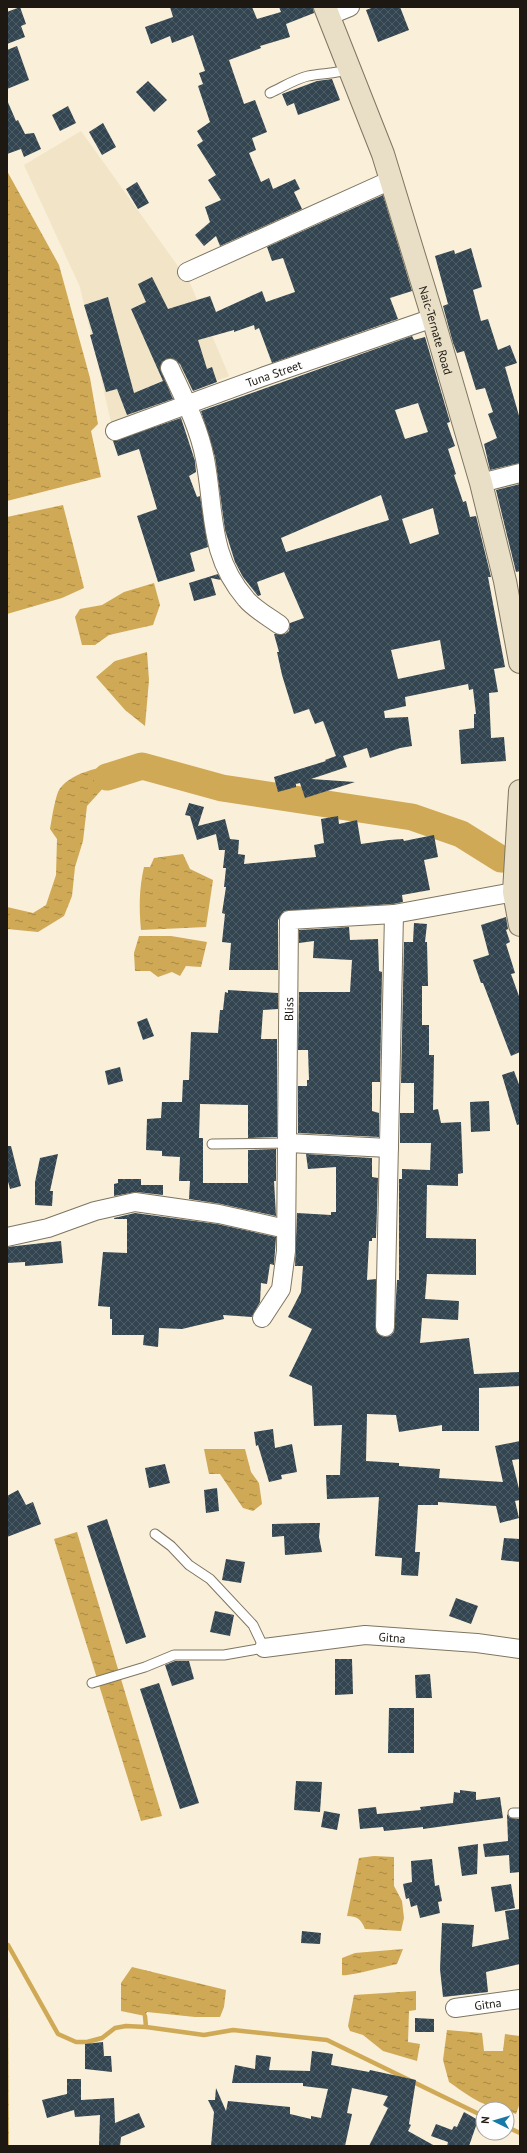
<svg xmlns="http://www.w3.org/2000/svg" width="527" height="2153" viewBox="0 0 527 2153" font-family="'PT Sans',sans-serif">
  <style>
    .built { fill: #f2e4c7 }
    .water { fill: url(#water-ripples) }
    .lines { fill: none; stroke-linecap: round; stroke-linejoin: round }
    .stream { stroke: #cfa955; stroke-width: 4.5 }
    .river { stroke: #cfa955; stroke-width: 27 }
    .building { fill: url(#building-cross-hatch); fill-rule: evenodd }
    .service-casing { stroke: #7e7561; stroke-width: 11 }
    .minor-casing { stroke: #7e7561; stroke-width: 20 }
    .secondary-casing { stroke: #7e7561; stroke-width: 24 }
    .service { stroke: #fff; stroke-width: 9 }
    .minor { stroke: #fff; stroke-width: 18 }
    .secondary { stroke: #e9dfc7; stroke-width: 22 }
    .labels { text-anchor: middle; dominant-baseline: central; stroke-width: 4; stroke-linejoin: round; paint-order: stroke }
    .street-label { font-size: 12px; fill: #1d1912; stroke: #fefefe }
  </style>
  <defs>
    <pattern id="water-ripples" width="26" height="14" patternUnits="userSpaceOnUse"><rect width="26" height="14" fill="#cfa955"/><path d="M2 4q2-2 4 0t4 0M15 11q2-2 4 0t4 0" fill="none" stroke="#a78945"/></pattern>
    <pattern id="building-cross-hatch" width="8" height="8" patternUnits="userSpaceOnUse"><rect width="8" height="8" fill="#324550"/><path d="M0 0l8 8M0 8l8-8" fill="none" stroke="#4d5c65"/></pattern>
  </defs>
  <rect width="100%" height="100%" fill="#faefd9"/>
  <polygon class="built" points="81,131 190,283 229,376 111,422 80,287 24,165"/>
  <g class="water">
    <polygon points="7,171 59,265 90,378 98,424 91,431 101,477 7,501"/>
    <polygon points="63,505 84,588 62,598 7,614 7,517"/>
    <polygon points="154,583 160,605 153,625 109,635 95,645 82,645 75,617 80,609 102,605 124,592"/>
    <polygon points="147,652 149,680 145,726 125,710 96,677 115,661"/>
    <path d="M122,764L142,766L105,786L87,806L83,841L75,867L72,896L64,916L38,932L7,929V907L33,913L46,905L56,875L57,839L50,829C52,818 54,803 58,792C67,773 103,766 122,764Z"/>
    <path d="M183,854L190,869L213,880L206,927L141,930C139,908 139,889 144,867H150L154,858Z"/>
    <polygon points="139,936 171,936 207,942 201,967 186,966 180,976 172,972 158,977 150,971 135,971 134,953"/>
    <polygon points="204,1449 245,1449 251,1472 259,1483 262,1504 253,1511 243,1508 220,1474 209,1474"/>
    <polygon points="77,1532 162,1816 141,1821 54,1539"/>
    <polygon points="7,1818 9,2146 7,2146"/>
    <path d="M374,1856L394,1857V1886L402,1901L404,1918L401,1931L365,1929C361,1919 357,1916 347,1916L359,1858Z"/>
    <path d="M403,1949L397,1964C387,1966 347,1977 342,1975V1958L355,1953Z"/>
    <polygon points="132,1967 226,1990 224,2007 220,2017 195,2017 147,2012 145,2016 121,2011 121,1983"/>
    <polygon points="416,1991 416,2010 409,2011 408,2042 420,2044 417,2061 383,2051 363,2035 350,2031 348,2026 354,1995"/>
    <path d="M447,2030L482,2033L484,2051H503L505,2034L520,2036V2103L516,2114L507,2111V2109C485,2109 466,2094 449,2082L443,2060Z"/>
  </g>
  <g class="lines">
    <g class="stream">
      <polyline points="8,1945 58,2034 76,2042 87,2042 102,2038 115,2028 126,2026 146,2027 204,2035 233,2030 327,2040 483,2116"/>
      <polyline points="145,2016 146,2027"/>
      <polyline points="507,2127 520,2133"/>
    </g>
    <polyline class="river" points="107,777 142,766 222,788 412,817 461,834 501,859 520,860"/>
  </g>
  <g class="building">
    <polygon points="20,7 26,24 21,26 25,37 7,44 7,12"/>
    <polygon points="170,7 252,7 257,19 281,12 279,7 313,7 314,13 286,24 290,37 260,46 261,48 229,60 244,104 255,100 267,132 252,138 256,150 249,153 261,182 269,178 273,189 295,179 300,189 294,192 302,209 220,246 216,236 204,246 195,235 210,222 205,207 221,200 208,180 216,175 197,145 203,141 197,131 210,122 198,86 203,84 199,73 205,71 193,35 172,43 170,36 151,44 145,27 173,17"/>
    <polygon points="374,7 400,7 409,30 378,42 366,10"/>
    <polygon points="17,46 29,80 7,89 7,50"/>
    <polygon points="332,79 340,100 298,115 294,103 287,106 282,94 317,81"/>
    <polygon points="148,81 167,100 154,112 136,92"/>
    <polygon points="7,100 16,121 18,120 25,134 34,133 41,149 24,157 21,149 7,154"/>
    <polygon points="68,106 76,123 60,131 52,115"/>
    <polygon points="103,123 116,147 102,155 89,132"/>
    <polygon points="137,182 149,203 138,209 126,189"/>
    <polygon points="383,195 412,291 390,298 398,319 272,363 259,328 255,330 254,325 234,332 234,330 198,340 207,369 212,367 217,382 193,391 180,364 170,358 162,362 160,368 173,399 127,415 117,389 106,392 90,335 93,334 84,305 108,297 134,393 163,381 131,309 146,302 138,284 152,277 168,309 210,296 216,312 262,291 266,302 295,292 283,258 272,261 267,247"/>
    <polygon points="471,248 482,287 473,290 481,321 488,319 498,350 510,345 517,363 505,367 520,419 520,463 490,470 484,444 497,438 488,414 493,412 485,388 476,390 464,351 457,353 453,343 443,306 448,304 435,256 454,250 455,254"/>
    <path d="M412,336L414,340L425,337L450,422L447,423L455,446L448,449L456,474L454,475L463,502L466,501L470,517L476,516L491,577H488L505,667L494,669L498,692L489,693L491,738L504,737L506,761L461,764L459,730L474,728V714H476L473,689L469,690L468,684L405,697L406,706L384,711L385,718L408,717L412,746L400,748L370,758L367,748L343,756L347,767L311,779L355,782L305,798L300,783L296,784V787L278,792L274,777L326,761L325,760L336,756L323,721L315,724L309,709L294,714L282,675L277,652H279L274,634H285L289,631L290,623L304,618L284,572L257,582L261,595L258,596L243,577L235,562L225,530L215,457L201,411ZM418,403L428,432L405,439L395,410ZM381,495L389,520L286,552L281,538ZM433,508L439,534L410,544L402,519ZM440,640L445,669L398,679L391,650Z"/>
    <polygon points="181,418 195,461 196,472 189,476 197,497 200,496 208,547 190,553 195,571 158,582 137,516 157,509 139,449 118,456 113,441"/>
    <polygon points="520,484 520,571 516,572 496,490"/>
    <polygon points="218,574 221,580 211,578 216,595 194,601 189,583"/>
    <polygon points="189,803 204,807 198,826 225,819 230,839 239,840 238,854 245,855 244,864 316,857 314,845 324,843 321,819 338,816 339,824 357,820 361,844 389,840 403,839 404,841 434,835 438,857 424,860 430,890 402,895 403,902 393,904 284,911 278,920 278,970 229,970 231,943 222,942 225,914 222,913 226,887 224,887 226,868 223,868 225,850 219,850 216,834 197,840 190,816 185,815"/>
    <polygon points="506,917 508,929 506,930 510,942 506,944 515,973 511,974 520,999 520,1052 511,1056 483,983 481,983 473,960 489,955 481,925"/>
    <polygon points="414,923 427,924 425,942 427,942 428,986 422,986 422,1025 429,1025 429,1055 434,1055 433,1110 438,1109 441,1123 461,1122 463,1173 458,1174 458,1186 427,1185 426,1238 476,1239 476,1275 427,1274 425,1299 459,1301 458,1320 422,1318 420,1343 469,1338 474,1374 520,1372 520,1386 479,1388 479,1431 442,1431 442,1425 399,1432 396,1415 367,1414 366,1461 399,1463 399,1466 440,1469 439,1478 503,1482 495,1446 520,1441 520,1459 512,1460 520,1493 520,1500 515,1501 519,1518 500,1523 496,1506 438,1502 438,1505 418,1505 415,1552 420,1552 418,1576 401,1575 402,1558 375,1556 379,1497 327,1499 326,1475 340,1475 342,1425 314,1426 312,1386 289,1376 312,1329 288,1317 301,1292 303,1266 295,1266 297,1213 331,1215 331,1212 336,1212 336,1167 308,1169 306,1154 372,1158 372,1177 378,1178 376,1238 372,1238 372,1241 369,1241 367,1280 376,1279 376,1332 384,1337 390,1336 394,1332 397,1280 399,1280 399,1179 402,1179 402,1169 430,1170 431,1143 400,1143 400,1113 414,1113 414,1083 401,1083 404,942 413,942"/>
    <polygon points="349,927 350,940 378,939 379,971 382,972 380,1082 372,1082 372,1111 379,1113 379,1137 298,1133 298,1086 307,1086 307,1080 309,1080 308,1050 298,1050 299,992 350,992 352,960 313,958 314,941 299,943 299,930"/>
    <polygon points="228,990 278,993 278,1009 263,1010 261,1039 277,1039 277,1137 248,1138 248,1105 200,1104 199,1138 203,1138 203,1183 248,1183 248,1150 276,1149 276,1181 274,1181 276,1216 221,1204 189,1199 190,1181 179,1181 180,1157 162,1156 162,1151 146,1150 147,1119 161,1118 162,1102 182,1102 183,1080 189,1080 191,1032 218,1033 220,1010 223,1010 225,992 228,993"/>
    <polygon points="147,1018 154,1036 143,1040 137,1022"/>
    <polygon points="120,1067 123,1081 108,1085 105,1071"/>
    <polygon points="514,1071 520,1087 520,1124 517,1125 502,1075"/>
    <polygon points="489,1101 490,1131 471,1132 470,1102"/>
    <polygon points="7,1146 11,1146 21,1186 10,1189 7,1178"/>
    <polygon points="58,1154 50,1191 53,1191 52,1206 35,1205 35,1182 40,1158"/>
    <polygon points="118,1179 141,1179 141,1185 163,1185 163,1195 136,1192 114,1196 114,1184 118,1183"/>
    <polygon points="135,1213 217,1224 276,1237 274,1265 270,1264 267,1284 261,1283 260,1302 252,1317 223,1315 224,1319 182,1329 159,1328 158,1347 143,1345 144,1335 112,1335 112,1319 110,1319 110,1307 98,1306 103,1252 127,1253 127,1219 114,1219 114,1218"/>
    <polygon points="61,1241 63,1263 25,1266 25,1262 7,1263 7,1247"/>
    <polygon points="273,1429 275,1448 292,1444 297,1472 281,1475 282,1479 269,1482 258,1445 256,1446 254,1432"/>
    <polygon points="165,1464 170,1483 149,1488 145,1468"/>
    <polygon points="217,1488 219,1511 206,1513 204,1490"/>
    <polygon points="18,1490 26,1505 33,1502 41,1524 7,1537 7,1496"/>
    <polygon points="107,1519 146,1637 126,1644 87,1526"/>
    <polygon points="313,1523 320,1523 319,1537 322,1552 285,1555 284,1536 272,1537 272,1524"/>
    <polygon points="504,1538 520,1539 520,1562 501,1560"/>
    <polygon points="226,1559 245,1562 241,1583 222,1580"/>
    <polygon points="456,1598 478,1606 471,1624 449,1616"/>
    <polygon points="215,1611 234,1615 230,1636 210,1632"/>
    <polygon points="335,1659 352,1659 353,1694 335,1695"/>
    <polygon points="175,1661 189,1661 194,1679 172,1686 165,1665"/>
    <polygon points="430,1674 432,1698 416,1698 415,1675"/>
    <polygon points="159,1683 199,1803 180,1809 140,1689"/>
    <polygon points="389,1708 414,1708 414,1753 388,1753"/>
    <polygon points="296,1781 322,1782 320,1812 294,1810"/>
    <polygon points="460,1790 476,1792 476,1800 500,1797 503,1818 423,1829 423,1827 384,1831 383,1827 360,1829 358,1809 376,1807 377,1814 421,1810 420,1807 453,1803 454,1792 460,1793"/>
    <polygon points="324,1811 340,1814 337,1830 321,1827"/>
    <polygon points="507,1814 510,1818 520,1819 520,1872 510,1873 509,1855 485,1857 483,1844 508,1841"/>
    <polygon points="478,1844 477,1874 462,1876 458,1847"/>
    <polygon points="432,1859 435,1886 439,1885 442,1901 438,1902 440,1913 420,1918 417,1905 411,1907 409,1898 406,1899 403,1884 412,1882 411,1861"/>
    <polygon points="511,1884 515,1908 495,1912 491,1887"/>
    <polygon points="520,1909 520,1964 486,1972 488,1992 443,1997 440,1969 442,1923 474,1925 472,1947 509,1939 505,1911"/>
    <polygon points="302,1931 321,1933 320,1944 301,1943"/>
    <polygon points="415,2018 434,2019 434,2032 415,2032"/>
    <polygon points="103,2042 104,2056 111,2056 112,2072 85,2069 85,2044"/>
    <polygon points="312,2051 333,2054 331,2065 369,2072 370,2070 416,2080 409,2124 411,2125 408,2131 435,2146 369,2146 388,2108 383,2105 388,2096 352,2088 347,2113 352,2114 345,2146 211,2146 214,2112 208,2100 215,2100 216,2088 226,2111 228,2101 290,2107 290,2114 311,2119 311,2116 321,2118 328,2089 303,2086 303,2083 232,2083 235,2065 255,2069 256,2055 271,2057 269,2070 310,2071"/>
    <polygon points="67,2079 81,2079 81,2100 114,2098 115,2123 139,2113 145,2127 121,2137 120,2146 99,2145 100,2115 75,2117 74,2110 47,2118 42,2100 67,2094"/>
    <polygon points="464,2112 478,2120 469,2146 447,2146 448,2142 431,2136 436,2124 452,2130 454,2126 457,2127"/>
  </g>
  <g class="lines">
    <g class="service-casing">
      <g id="service">
        <path d="M270,93C283,87 295,79 308,76C322,73 336,74 350,69"/>
        <polyline points="212,1144 288,1143"/>
        <polyline points="92,1683 145,1667 174,1655 224,1655 264,1648 253,1625 210,1579 189,1565 171,1546 155,1534"/>
        <polyline points="513,1813 520,1813"/>
      </g>
    </g>
    <g class="minor-casing">
      <g id="minor">
        <polyline points="328,16 350,7"/>
        <polyline points="187,272 391,180"/>
        <path d="M170,368C183,396 199,427 205,459C215,511 208,555 246,599C254,609 269,617 280,625"/>
        <path id="s1" d="M115,431L265,376L433,318"/>
        <polyline points="481,483 520,473"/>
        <polyline points="288,1143 389,1148"/>
        <polyline points="7,1237 48,1228 95,1211 135,1202 219,1214 286,1229"/>
        <path id="s2" d="M262,1318L281,1289L286,1251L289,920L394,914L514,892"/>
        <polyline points="385,1327 394,914"/>
        <path id="s3" d="M264,1648L365,1635L477,1643L520,1649"/>
        <path id="s4" d="M455,2008L520,1999"/>
      </g>
    </g>
    <g class="secondary-casing">
      <g id="secondary">
        <path id="s5" d="M325,7L383,154L433,318L481,483L505,581L520,662"/>
        <polyline points="520,791 514,892 520,925"/>
      </g>
    </g>
    <use href="#service" class="service"/>
    <use href="#minor" class="minor"/>
    <use href="#secondary" class="secondary"/>
  </g>
  <g class="labels">
    <g class="street-label">
      <text stroke="none"><textPath href="#s5" startOffset="342">Naic-Ternate Road</textPath></text>
      <text stroke="none"><textPath href="#s1" startOffset="169">Tuna Street</textPath></text>
      <text stroke="none"><textPath href="#s2" startOffset="315">Bliss</textPath></text>
      <text stroke="none"><textPath href="#s3" startOffset="129">Gitna</textPath></text>
      <text stroke="none"><textPath href="#s4" startOffset="33">Gitna</textPath></text>
    </g>
  </g>
  <rect width="527" height="2153" fill="none" stroke="#1d1912" stroke-width="16"/>
  <g transform="translate(495 2121) rotate(275)"><circle r="19" fill="#fefefe" stroke="#a4a2a0"/>
  <path d="M0-3L7 15L0 10L-7 15Z" fill="#177aa6"/>
  <text y="-6" font-size="11" font-weight="bold" text-anchor="middle" fill="#1d1912">N</text>
  </g>
</svg>
